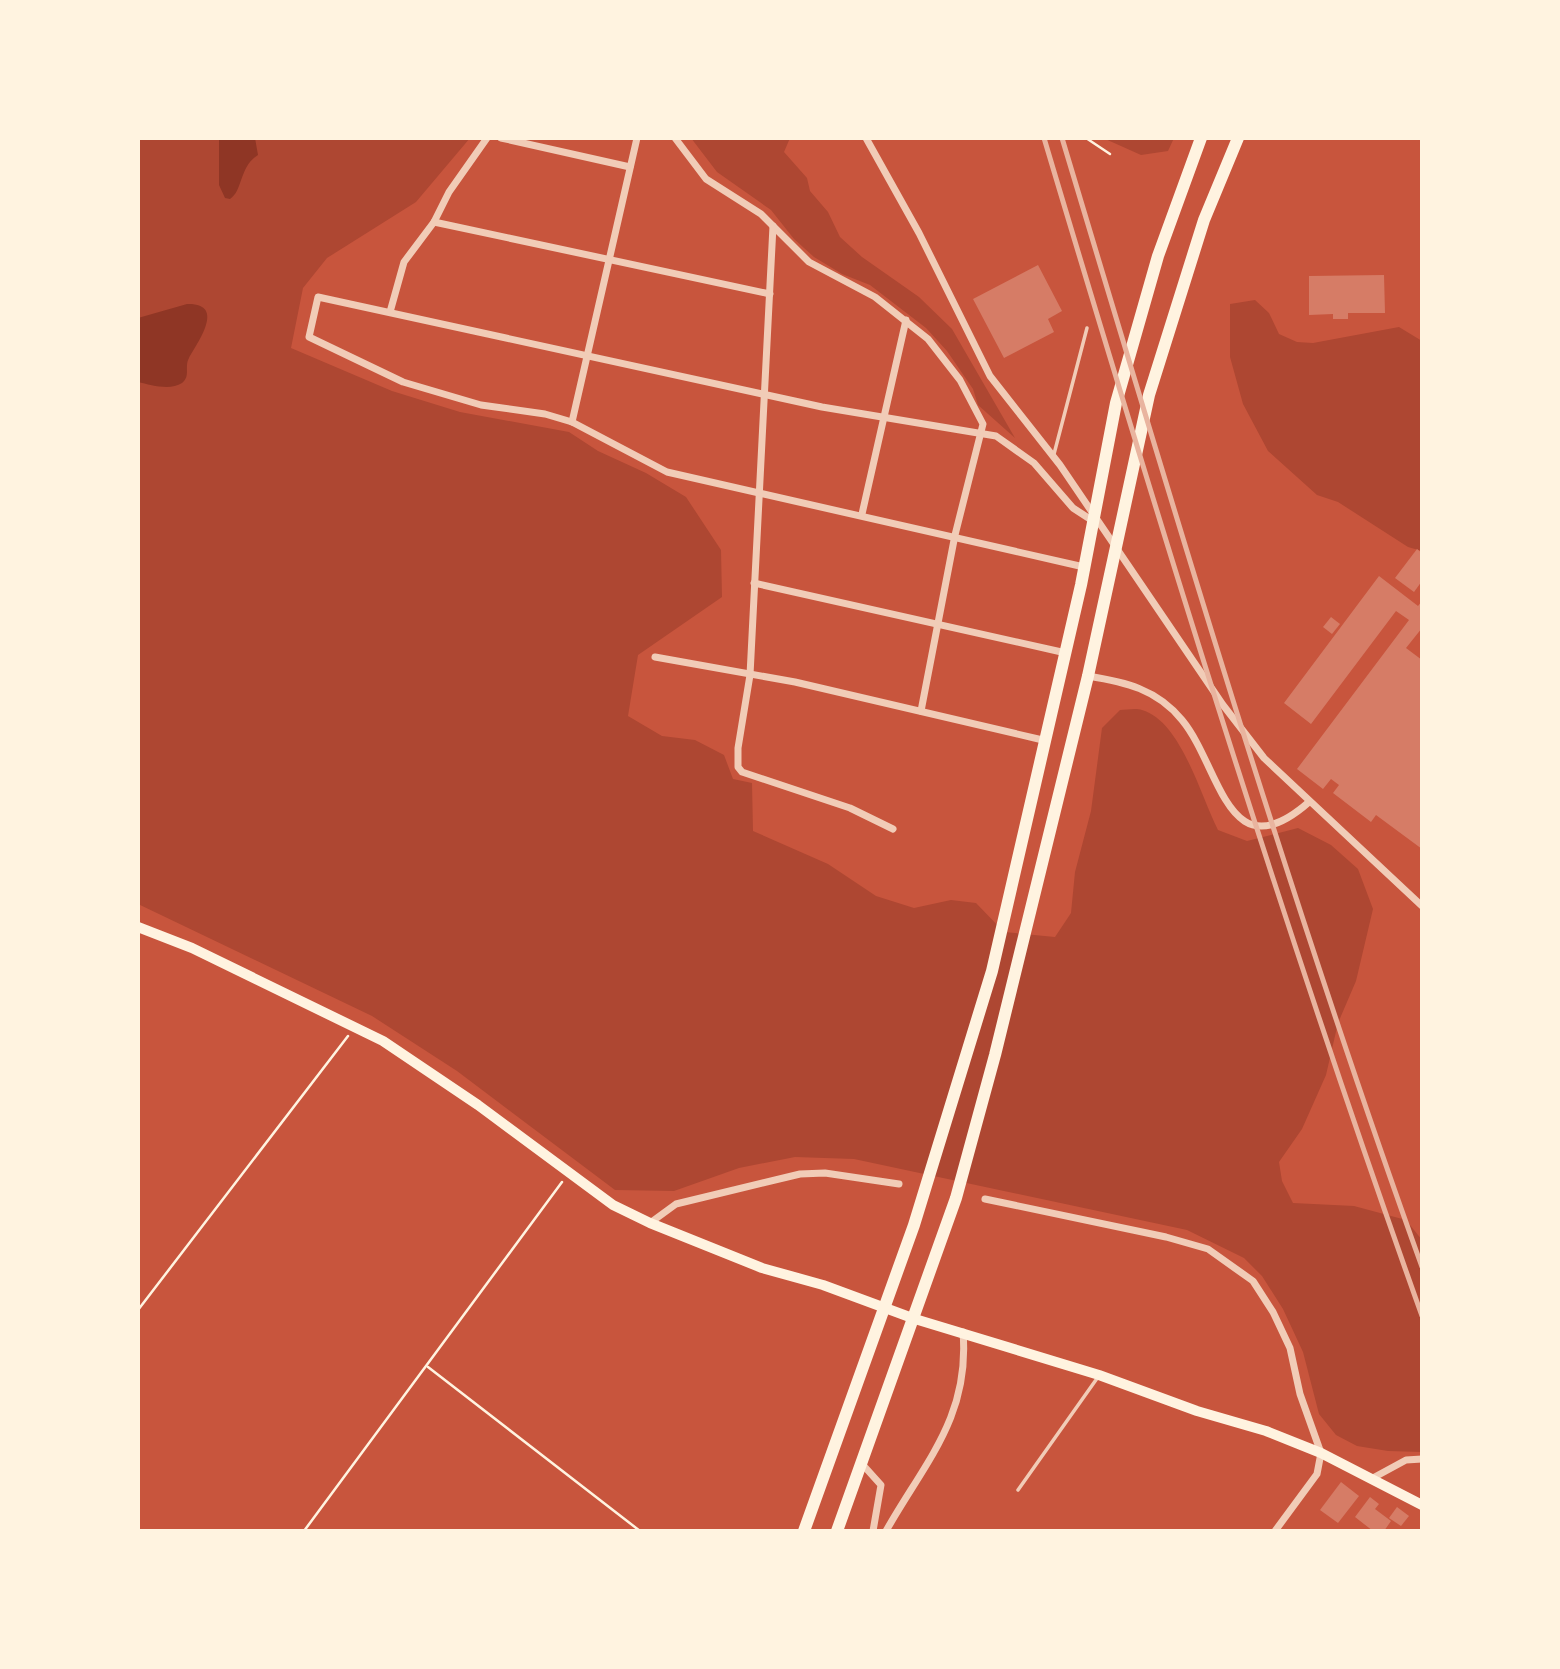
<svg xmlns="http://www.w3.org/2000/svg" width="1560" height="1669" viewBox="0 0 1560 1669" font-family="'DM Sans',sans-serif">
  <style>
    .green { fill: #ae4732 }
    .water { fill: #8f3625 }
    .building { fill: #d67c66 }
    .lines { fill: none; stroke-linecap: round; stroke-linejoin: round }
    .path { stroke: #fff3e0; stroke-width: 2.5 }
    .service { stroke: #f1ccb7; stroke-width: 3.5 }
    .minor { stroke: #f1ccb7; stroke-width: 7 }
    .secondary { stroke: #fff3e0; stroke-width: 10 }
    .trunk { stroke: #fff3e0; stroke-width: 12 }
    .rail { stroke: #e9b49f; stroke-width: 5 }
  </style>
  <rect width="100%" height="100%" fill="#c8553d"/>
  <g class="green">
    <path d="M138,138H470L416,202L327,258L303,288L291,348L392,391L460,412L569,432L598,451L646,473L686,497L721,550L722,597L638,655L628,716L662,736L695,740L724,755L733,779L752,783L753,831L828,864L876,896L914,908L951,900L976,903L1004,932L1055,937L1071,913L1075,872L1091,811L1102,728L1120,710C1126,710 1136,708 1142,710C1181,721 1201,797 1218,830L1247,841L1298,828L1331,845L1358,869L1373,909L1356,981L1338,1023L1326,1075L1302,1129L1279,1162L1282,1181L1293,1203L1354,1206L1406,1220L1422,1240V1452L1388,1451L1357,1446L1336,1435L1319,1414L1303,1352L1283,1309L1262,1276L1244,1258L1187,1230L854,1159L795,1157L739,1168L674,1191L615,1190L457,1071L372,1016L138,904Z"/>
    <polygon points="691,138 790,138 784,152 807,178 810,191 828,212 840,237 862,257 919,297 952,329 1015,438 978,405 973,389 947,351 926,328 870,285 842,274 814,257 794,239 771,210 717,172"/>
    <polygon points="1103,138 1174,138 1168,151 1141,155"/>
    <polygon points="1255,300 1269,313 1279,334 1297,342 1313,343 1399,327 1422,341 1422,551 1408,547 1338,502 1317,495 1268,451 1243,404 1230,357 1230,304"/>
  </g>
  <g class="water">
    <path d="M219,138H255L258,155C239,167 243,191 230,199L225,198L219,185Z"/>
    <path d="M187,304C227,303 197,343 189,358C184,367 191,376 182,383C170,391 151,385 138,382V318Z"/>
  </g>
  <g class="building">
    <polygon points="1038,265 1062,311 1048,319 1054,332 1004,358 973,299"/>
    <polygon points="1384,275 1385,313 1348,313 1348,319 1333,319 1333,314 1309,315 1309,276"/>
    <polygon points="1417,549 1422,553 1422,581 1414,592 1395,578"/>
    <polygon points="1379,576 1418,606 1422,601 1422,628 1406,648 1422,660 1422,849 1376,815 1371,822 1333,793 1339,785 1331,779 1323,789 1297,769 1409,620 1396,611 1311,724 1284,703"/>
    <polygon points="1331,617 1340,624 1332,634 1323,627"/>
    <polygon points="1341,1482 1359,1496 1338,1523 1320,1510"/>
    <polygon points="1370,1497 1379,1504 1375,1509 1391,1521 1384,1531 1373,1531 1355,1517"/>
    <polygon points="1397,1507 1409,1516 1401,1526 1389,1518"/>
  </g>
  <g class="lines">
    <g class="path">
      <polyline points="1086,138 1110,154"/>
      <polyline points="138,1310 348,1036"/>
      <polyline points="428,1367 640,1531"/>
      <polyline points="304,1531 562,1182"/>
    </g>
    <g class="service">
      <polyline points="1054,454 1087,328"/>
      <polyline points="1018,1490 1098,1377"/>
    </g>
    <g class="minor">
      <polyline points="501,138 630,167"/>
      <polyline points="675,138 706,179 761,214 809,262 875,297 928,339 960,380 983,424 955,535 921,711"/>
      <polyline points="866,138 919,233 990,376 1060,465 1223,705 1264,758 1422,906"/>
      <polyline points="434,222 770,294"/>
      <polyline points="773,226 750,675 738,748 738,767 742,772 850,808 893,829"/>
      <polyline points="390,312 404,262 434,222 449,192 487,138"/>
      <polyline points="572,422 637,138"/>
      <polyline points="862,514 906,320"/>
      <polyline points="1084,567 667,472 572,422 545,414 481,405 403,382 309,337 318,297 822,407 996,436 1034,463 1073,508 1093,521"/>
      <polyline points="754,583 1066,653"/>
      <polyline points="655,657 795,682 1047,741"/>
      <path d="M1088,676C1125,682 1157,689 1182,720C1221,767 1227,874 1309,802"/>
      <polyline points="985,1199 1166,1237 1208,1249 1253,1281 1273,1312 1290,1348 1300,1394 1321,1453 1317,1474 1275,1531"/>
      <polyline points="650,1223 676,1204 800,1174 825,1173 899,1184"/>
      <polyline points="863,1465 881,1485 873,1531"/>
      <polyline points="1371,1479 1406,1460 1422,1459"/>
      <path d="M886,1531C925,1462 970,1417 963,1332"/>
    </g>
    <polyline class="secondary" points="138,927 192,948 383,1041 478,1105 613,1205 650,1223 762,1268 823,1285 915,1319 1099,1375 1197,1411 1266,1431 1321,1453 1422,1505"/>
    <g class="trunk">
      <polyline points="804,1531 914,1225 992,971 1081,585 1116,403 1158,256 1201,138"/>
      <polyline points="837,1531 956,1198 995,1055 1088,676 1149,395 1204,220 1238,138"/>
    </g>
    <g class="rail">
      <path d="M1044,138C1162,533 1283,927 1422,1316"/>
      <path d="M1062,138C1176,517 1288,895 1422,1267"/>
    </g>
  </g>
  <rect width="1560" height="1669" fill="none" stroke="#fff3e0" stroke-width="280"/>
</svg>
